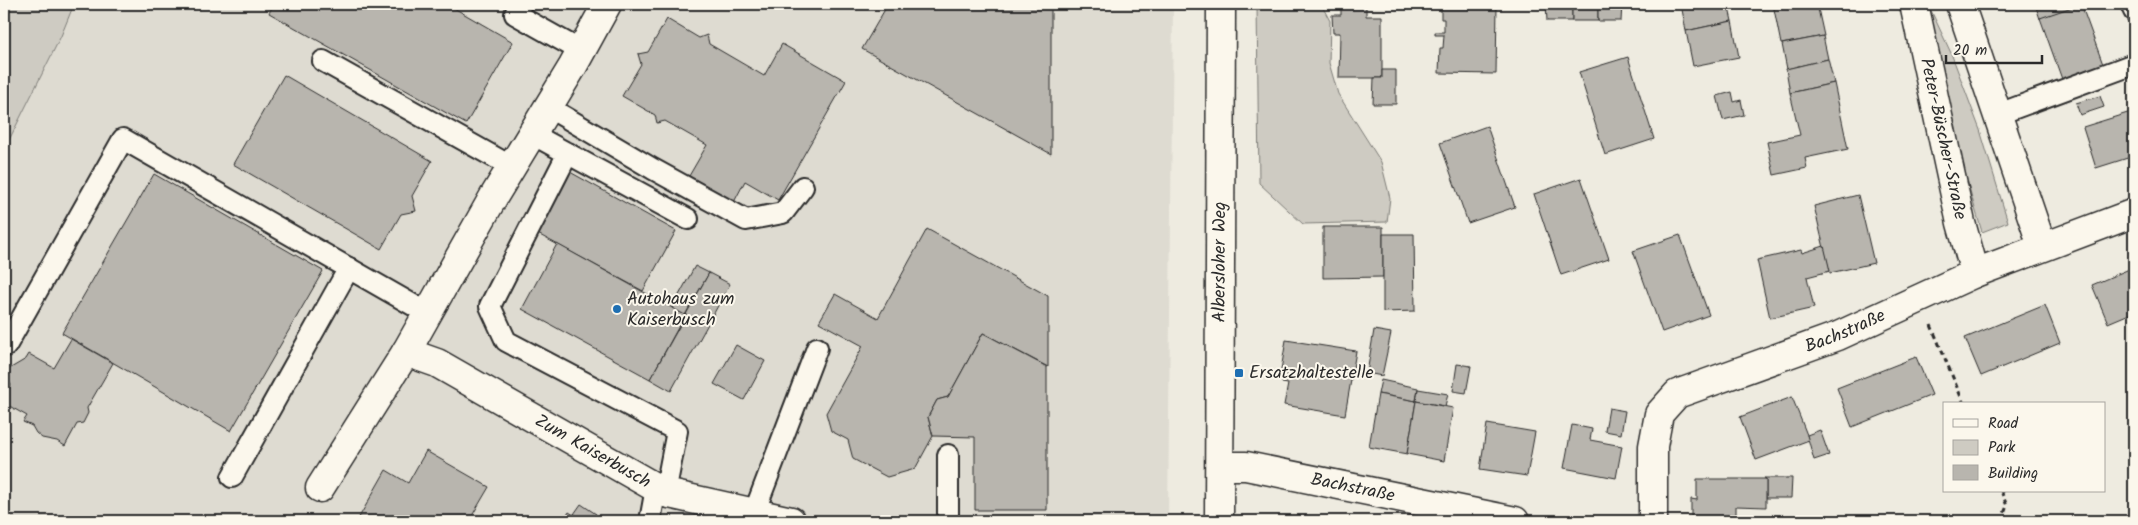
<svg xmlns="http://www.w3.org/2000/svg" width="2138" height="525" viewBox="0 0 2138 525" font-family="Kalam,sans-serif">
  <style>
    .built { fill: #dedbd1 }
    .green { fill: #cecbc2; stroke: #7c7b76 }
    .building { fill: #b8b5ae; stroke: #2b2b2b }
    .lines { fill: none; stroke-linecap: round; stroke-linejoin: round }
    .lane-casing { stroke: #2b2b2b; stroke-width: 24 }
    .street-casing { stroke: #2b2b2b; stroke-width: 31 }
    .secondary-casing { stroke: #2b2b2b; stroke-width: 31 }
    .path { stroke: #2b2b2b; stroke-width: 3; stroke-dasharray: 5 4; stroke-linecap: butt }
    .lane { stroke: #fbf7ec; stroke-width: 20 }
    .street { stroke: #fbf7ec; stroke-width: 28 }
    .secondary { stroke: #fbf7ec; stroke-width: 28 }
    .poi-dot { fill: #1f6fb2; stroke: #fbf7ec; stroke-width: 2 }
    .labels { text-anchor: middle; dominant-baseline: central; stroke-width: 4; stroke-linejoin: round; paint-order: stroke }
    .street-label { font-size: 18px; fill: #2b2b2b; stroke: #fbf7ec }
    .poi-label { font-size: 18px; fill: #2b2b2b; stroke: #fbf7ec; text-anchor: start }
  </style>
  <rect width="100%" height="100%" fill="#eeebe0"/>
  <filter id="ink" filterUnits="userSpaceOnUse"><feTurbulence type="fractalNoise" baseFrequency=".02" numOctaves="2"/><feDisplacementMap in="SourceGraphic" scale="10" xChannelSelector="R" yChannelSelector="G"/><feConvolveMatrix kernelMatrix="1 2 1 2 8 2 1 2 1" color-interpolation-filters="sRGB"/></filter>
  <g filter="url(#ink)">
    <polygon class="built" points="74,4 1173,4 1168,521 4,521 4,150 61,36"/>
    <g class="green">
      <polygon points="4,4 74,4 61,36 4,150"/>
      <polygon points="1257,4 1321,4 1330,21 1329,63 1338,94 1381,162 1390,198 1387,222 1303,224 1259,183"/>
      <path d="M1928,4L1951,53L1980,130L2008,222L1982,232C1959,156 1942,82 1928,4Z"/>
    </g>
    <g class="building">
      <polygon points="274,4 447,4 513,42 466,124 269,13"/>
      <polygon points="888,4 1051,4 1051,154 862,49"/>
      <polygon points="1341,4 1366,4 1366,16 1382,16 1382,78 1339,78 1340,33 1333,33 1332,15 1341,15"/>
      <polygon points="1441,4 1497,4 1496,74 1439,73 1440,48 1443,48 1444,35 1435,35 1435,32 1444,32 1444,19 1441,19"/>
      <polygon points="1546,4 1572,4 1572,21 1547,21"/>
      <rect x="1572" y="4" width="26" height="17"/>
      <polygon points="1598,4 1622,4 1621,21 1598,21"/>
      <polygon points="1681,4 1728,4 1732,21 1686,31"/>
      <polygon points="1773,4 1817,4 1824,36 1781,44"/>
      <polygon points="2035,4 2081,4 2040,19"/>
      <polygon points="2081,4 2104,67 2063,82 2040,18"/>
      <polygon points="667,19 699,38 707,35 709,44 764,76 782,44 846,81 778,200 745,181 734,202 689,176 707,145 665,121 657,123 655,115 622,96 641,64 638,54 648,52"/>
      <polygon points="1732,21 1739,57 1693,66 1686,31"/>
      <polygon points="1823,36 1828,59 1787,69 1782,44"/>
      <polygon points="1628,57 1654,139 1605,155 1579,72"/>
      <polygon points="1828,59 1834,83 1790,93 1786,69"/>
      <polygon points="1382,70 1396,70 1396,104 1373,104 1374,78 1382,78"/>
      <polygon points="284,75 432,161 412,196 416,211 401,214 381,249 233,164"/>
      <polygon points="1834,83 1848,149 1805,158 1807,168 1774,175 1767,142 1800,135 1790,93"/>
      <polygon points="1732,92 1734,102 1741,100 1744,115 1723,120 1717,96"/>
      <polygon points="2100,96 2104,107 2080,115 2076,103"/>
      <polygon points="2134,111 2134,156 2096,168 2083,127"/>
      <polygon points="1487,126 1515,207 1468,223 1440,143"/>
      <polygon points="570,172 676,231 643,291 536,233"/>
      <polygon points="154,174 323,271 231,431 62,333"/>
      <polygon points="1581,178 1609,259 1561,275 1534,194"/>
      <polygon points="1858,195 1874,263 1830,273 1814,206"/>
      <polygon points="1323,227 1383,227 1383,277 1323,278"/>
      <polygon points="927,229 1048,296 1048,367 983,333 948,397 937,400 928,417 933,436 915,469 887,477 853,459 848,440 831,431 826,413 863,346 819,322 835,294 878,318"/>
      <polygon points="1383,234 1414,234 1415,311 1383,312"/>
      <polygon points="1680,235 1709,315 1662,332 1633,251"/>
      <polygon points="557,244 685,315 650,379 522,309"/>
      <polygon points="1824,246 1830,271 1807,277 1814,308 1770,318 1757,260 1801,250 1802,253"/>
      <polygon points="695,266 709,273 685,315 672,308"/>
      <polygon points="2134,267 2134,312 2108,323 2092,285"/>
      <polygon points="709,273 730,284 671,391 650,379"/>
      <polygon points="2045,305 2060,343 1981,376 1965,338"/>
      <polygon points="1374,330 1391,333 1382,376 1367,373"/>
      <polygon points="983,333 1047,367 1047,510 975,510 975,437 933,436 928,417 937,400 948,397"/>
      <polygon points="71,339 113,363 87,408 88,413 83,423 77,424 65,446 57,441 42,438 36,433 32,426 23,422 27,416 4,403 4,398 11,385 4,372 26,359 29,354 54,368"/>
      <polygon points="1286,340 1356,351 1345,415 1284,405 1288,384 1282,383 1284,370 1281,370"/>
      <polygon points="736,345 765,361 744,400 714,384"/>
      <polygon points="1916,357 1932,395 1852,427 1837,388"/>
      <polygon points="1457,364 1471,366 1466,393 1453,391"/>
      <polygon points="1381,380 1418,388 1416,401 1378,394"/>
      <polygon points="1418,389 1448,394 1445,406 1416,401"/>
      <polygon points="1378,394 1416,401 1407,454 1369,447"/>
      <polygon points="1792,397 1809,440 1756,460 1740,417"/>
      <polygon points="1416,401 1453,408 1444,461 1407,454"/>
      <polygon points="1609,408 1625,411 1621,434 1605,431"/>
      <polygon points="1487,424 1535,432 1527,476 1480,469"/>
      <polygon points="1572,425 1592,429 1590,440 1622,446 1616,478 1564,468"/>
      <polygon points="1820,430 1829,455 1814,460 1807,435"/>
      <polygon points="426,451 489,487 469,521 357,521 386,470 408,483"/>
      <polygon points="1764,478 1792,478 1791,498 1766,498 1766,479"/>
      <polygon points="1697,479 1766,479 1766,507 1736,506 1736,521 1691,521 1691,499 1697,500"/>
      <polygon points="581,504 596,514 591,521 585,521 574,514"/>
      <polygon points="569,512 583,521 563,521"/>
    </g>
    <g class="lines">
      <g class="lane-casing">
        <g id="lane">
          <polyline points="521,4 515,14 581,51"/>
          <polyline points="2131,4 2134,11"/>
          <polyline points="323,61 512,167"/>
          <polyline points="548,107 653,169 746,220 783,213 803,187"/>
          <polyline points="1996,115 2134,64"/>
          <polyline points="532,134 688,219"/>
          <polyline points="568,153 490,306 506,341 677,431 665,493"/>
          <polyline points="6,346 123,139 427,313"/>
          <polyline points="232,477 349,268"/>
          <polyline points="754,513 817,348"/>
          <polyline points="650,521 656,488"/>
          <polyline points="948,521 948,455"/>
        </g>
      </g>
      <g class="street-casing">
        <g id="street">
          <path id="s1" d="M1914,4L1961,223L1975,273"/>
          <polyline points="1960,4 2042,246"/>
          <path id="s2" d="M406,352L437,363L665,493L791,521"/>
          <path id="s3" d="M1220,466H1246L1515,521"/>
          <polyline points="320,488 406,352 494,196 573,66 607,4"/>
          <path id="s4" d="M1653,521V446L1659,414L1677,394L1838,336L1975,273L2134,213"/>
        </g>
      </g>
      <g class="secondary-casing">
        <g id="secondary">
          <path id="s5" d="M1219,521L1221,4"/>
        </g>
      </g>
      <g class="path">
        <polyline points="1931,325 1964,404"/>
        <polyline points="2001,521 2007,506 2001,491"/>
      </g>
      <use href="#lane" class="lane"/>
      <use href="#street" class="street"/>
      <use href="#secondary" class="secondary"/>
    </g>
  </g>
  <g class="poi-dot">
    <circle cx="617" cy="309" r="5"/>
    <rect x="1234" y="368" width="10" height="10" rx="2.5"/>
  </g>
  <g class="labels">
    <g class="street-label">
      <text stroke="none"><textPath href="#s1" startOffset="138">Peter-Büscher-Straße</textPath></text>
      <text stroke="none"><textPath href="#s5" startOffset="259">Albersloher Weg</textPath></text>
      <text stroke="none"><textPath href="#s4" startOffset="314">Bachstraße</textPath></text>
      <text stroke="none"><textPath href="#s2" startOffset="212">Zum Kaiserbusch</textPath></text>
      <text stroke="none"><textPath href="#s3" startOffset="135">Bachstraße</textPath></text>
    </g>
    <g class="poi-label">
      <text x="627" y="299">Autohaus zum<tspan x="627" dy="21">Kaiserbusch</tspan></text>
      <text x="1249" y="373">Ersatzhaltestelle</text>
    </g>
  </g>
  <rect width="2138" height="525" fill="none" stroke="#fbf7ec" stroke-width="20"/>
  <rect x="10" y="10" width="2118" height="505" fill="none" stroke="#2b2b2b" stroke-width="2" filter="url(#ink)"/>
  <rect x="1943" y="402" width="162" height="90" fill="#fbf7ec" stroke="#a8a59f"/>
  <rect x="1953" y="419" width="25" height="8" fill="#fbf7ec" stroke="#a8a59f"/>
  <text x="1988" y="428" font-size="15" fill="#2b2b2b">Road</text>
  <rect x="1953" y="440" width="25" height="15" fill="#cecbc2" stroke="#a8a59f"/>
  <text x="1988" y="452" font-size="15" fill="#2b2b2b">Park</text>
  <rect x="1953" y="465" width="25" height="15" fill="#b8b5ae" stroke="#a8a59f"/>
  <text x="1988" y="478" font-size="15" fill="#2b2b2b">Building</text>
  <path d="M1946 55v8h96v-8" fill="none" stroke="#2b2b2b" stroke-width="2.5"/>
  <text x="1953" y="55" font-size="15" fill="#2b2b2b" stroke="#fbf7ec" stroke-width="4" paint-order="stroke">20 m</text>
</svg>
